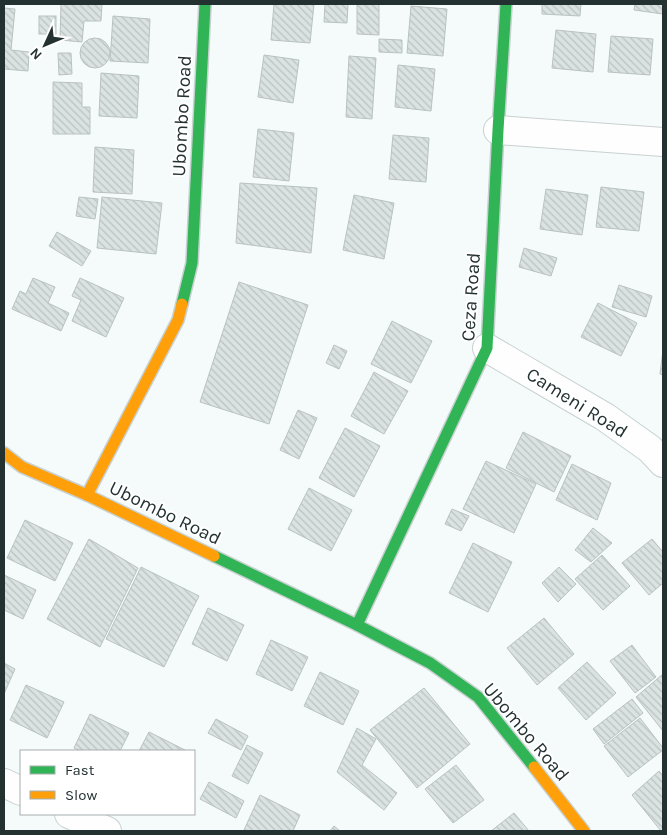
<svg xmlns="http://www.w3.org/2000/svg" width="667" height="835" viewBox="0 0 667 835" font-family="Karla,sans-serif">
  <style>
    .building { fill: url(#building-back-hatch); stroke: #bac2c0 }
    .lines { fill: none; stroke-linecap: round; stroke-linejoin: round }
    .street-casing { stroke: #c8d1d1; stroke-width: 30 }
    .fast-casing { stroke: #c8d1d1; stroke-width: 14 }
    .slow-casing { stroke: #c8d1d1; stroke-width: 14 }
    .street { stroke: #fefefe; stroke-width: 28 }
    .fast { stroke: #30b455; stroke-width: 11 }
    .slow { stroke: #ff9f0a; stroke-width: 11 }
    .labels { text-anchor: middle; dominant-baseline: central; stroke-width: 4; stroke-linejoin: round; paint-order: stroke }
    .street-label { font-size: 19px; fill: #243131; stroke: #fff }
  </style>
  <defs>
    <pattern id="building-back-hatch" width="6" height="6" patternUnits="userSpaceOnUse" patternTransform="scale(1.25)"><rect width="6" height="6" fill="#dae3e1"/><path d="M-1 5l2 2M0 0l6 6M5-1l2 2" fill="none" stroke="#bbc3c2"/></pattern>
  </defs>
  <rect width="100%" height="100%" fill="#f5fbfb"/>
  <g class="building">
    <polygon points="61,4 102,4 101,21 84,21 82,42 60,40"/>
    <polygon points="274,4 314,4 310,43 271,40"/>
    <polygon points="325,4 348,4 347,23 324,22"/>
    <polygon points="357,4 379,4 379,35 357,34"/>
    <polygon points="542,4 581,4 580,16 542,14"/>
    <polygon points="635,4 663,4 663,14 634,10"/>
    <polygon points="411,6 447,9 443,56 407,53"/>
    <polygon points="4,8 15,9 11,50 29,52 28,71 4,69"/>
    <rect x="39" y="16" width="17" height="18"/>
    <polygon points="113,16 150,19 148,63 110,61"/>
    <polygon points="556,30 596,34 593,72 552,68"/>
    <polygon points="611,36 653,39 650,75 608,72"/>
    <circle cx="95" cy="53" r="15"/>
    <polygon points="379,39 402,40 402,53 379,52"/>
    <polygon points="58,53 71,53 72,74 59,75"/>
    <polygon points="264,55 299,60 293,103 258,97"/>
    <polygon points="349,56 376,58 372,119 346,117"/>
    <polygon points="398,65 435,69 431,111 395,107"/>
    <polygon points="101,73 139,76 137,118 99,116"/>
    <polygon points="53,82 82,83 82,107 90,107 90,134 53,134"/>
    <polygon points="258,129 294,133 289,181 253,177"/>
    <polygon points="393,135 429,138 426,182 389,179"/>
    <polygon points="95,147 134,150 132,194 93,192"/>
    <polygon points="240,183 317,188 311,253 236,243"/>
    <polygon points="601,187 644,192 639,231 596,227"/>
    <polygon points="546,189 588,195 582,235 540,229"/>
    <polygon points="354,195 394,203 384,259 343,250"/>
    <polygon points="79,197 98,199 95,219 76,216"/>
    <polygon points="102,197 162,203 156,254 97,248"/>
    <polygon points="57,232 91,251 82,266 49,246"/>
    <polygon points="524,248 557,258 551,276 519,267"/>
    <polygon points="33,278 55,287 48,303 69,313 61,331 12,309 20,291 26,294"/>
    <polygon points="80,278 124,298 106,337 72,321 81,300 72,296"/>
    <polygon points="239,282 308,305 269,424 200,402"/>
    <polygon points="619,285 652,296 646,317 612,307"/>
    <polygon points="598,303 637,323 621,356 581,337"/>
    <polygon points="392,321 432,341 411,383 371,364"/>
    <polygon points="334,345 347,351 339,369 326,363"/>
    <polygon points="663,350 663,375 660,374"/>
    <polygon points="374,372 408,391 384,434 351,416"/>
    <polygon points="298,410 317,418 299,459 280,450"/>
    <polygon points="345,428 380,446 354,497 319,478"/>
    <polygon points="523,432 571,456 554,492 506,468"/>
    <polygon points="486,461 536,484 514,533 463,509"/>
    <polygon points="572,464 611,483 597,520 556,500"/>
    <polygon points="309,488 352,510 331,551 288,529"/>
    <polygon points="452,509 469,516 461,531 445,524"/>
    <polygon points="25,520 73,543 55,581 7,558"/>
    <polygon points="593,528 612,543 591,562 575,550"/>
    <polygon points="89,539 138,568 100,647 47,619"/>
    <polygon points="652,539 663,552 663,583 649,595 622,563"/>
    <polygon points="473,543 512,562 488,612 449,593"/>
    <polygon points="602,555 630,586 603,610 575,579"/>
    <polygon points="141,567 199,596 164,667 106,639"/>
    <polygon points="559,567 576,584 558,602 542,583"/>
    <polygon points="4,575 36,590 23,619 4,610"/>
    <polygon points="208,608 244,625 227,661 192,644"/>
    <polygon points="544,618 574,654 537,685 507,648"/>
    <polygon points="271,640 308,657 292,691 256,674"/>
    <polygon points="632,645 656,677 635,693 610,661"/>
    <polygon points="587,662 616,693 586,720 558,688"/>
    <polygon points="4,663 15,669 4,694"/>
    <polygon points="320,672 359,691 343,725 304,706"/>
    <polygon points="663,674 663,731 636,697"/>
    <polygon points="26,685 64,702 47,738 10,720"/>
    <polygon points="424,688 470,744 417,788 370,730"/>
    <polygon points="632,699 643,713 604,744 593,729"/>
    <polygon points="90,714 129,733 120,751 81,751 74,748"/>
    <polygon points="640,718 663,748 663,750 628,777 604,746"/>
    <polygon points="216,719 248,736 241,750 208,733"/>
    <polygon points="357,728 376,739 362,765 397,793 384,810 337,772"/>
    <polygon points="149,732 185,750 184,751 139,751"/>
    <polygon points="247,745 263,753 248,784 232,776"/>
    <polygon points="456,765 484,800 453,823 425,789"/>
    <polygon points="659,771 663,776 663,831 661,831 632,795"/>
    <polygon points="209,782 244,801 236,818 200,799"/>
    <polygon points="260,795 300,815 293,831 248,831 244,830"/>
    <polygon points="514,813 529,831 491,831"/>
    <polygon points="334,826 340,831 330,831"/>
  </g>
  <g class="lines">
    <g class="street-casing">
      <g id="street">
        <polyline points="498,130 663,142"/>
        <polyline points="487,348 605,417 650,449 663,463"/>
        <polyline points="4,783 21,791"/>
        <polyline points="69,814 107,831"/>
      </g>
    </g>
    <g class="fast-casing">
      <g id="fast">
        <polyline points="182,304 192,263 205,4"/>
        <polyline points="214,556 357,625 430,663 478,697 534,767"/>
        <polyline points="357,625 487,348 498,130 506,4"/>
      </g>
    </g>
    <g class="slow-casing">
      <g id="slow">
        <polyline points="4,453 22,467 87,495 214,556"/>
        <polyline points="87,495 178,320 182,304"/>
        <polyline points="534,767 584,831"/>
      </g>
    </g>
    <use href="#street" class="street"/>
    <use href="#fast" class="fast"/>
    <use href="#slow" class="slow"/>
  </g>
  <g class="labels">
    <g class="street-label">
      <text transform="translate(182 116) rotate(-87)">Ubombo Road</text>
      <text transform="translate(471 297) rotate(-86)">Ceza Road</text>
      <text transform="translate(577 403) rotate(32)">Cameni Road</text>
      <text transform="translate(165 513) rotate(26)">Ubombo Road</text>
      <text transform="translate(526 732) rotate(50)">Ubombo Road</text>
    </g>
  </g>
  <rect width="667" height="835" fill="none" stroke="#243131" stroke-width="10"/>
  <rect x="20" y="750" width="175" height="65" fill="#ffffff" stroke="#a7adad"/>
  <rect x="30" y="766" width="25" height="8" fill="#30b455" stroke="#a7adad"/>
  <text x="65" y="775" font-size="15" fill="#243131">Fast</text>
  <rect x="30" y="791" width="25" height="8" fill="#ff9f0a" stroke="#a7adad"/>
  <text x="65" y="800" font-size="15" fill="#243131">Slow</text>
  <g transform="translate(45 45) rotate(226)" stroke="#ffffff" stroke-width="4" paint-order="stroke">
  <path d="M0-4L9 19L0 12L-9 19Z" fill="#243131"/>
  <text y="-8" font-size="14" font-weight="bold" text-anchor="middle" fill="#243131">N</text>
  </g>
</svg>
